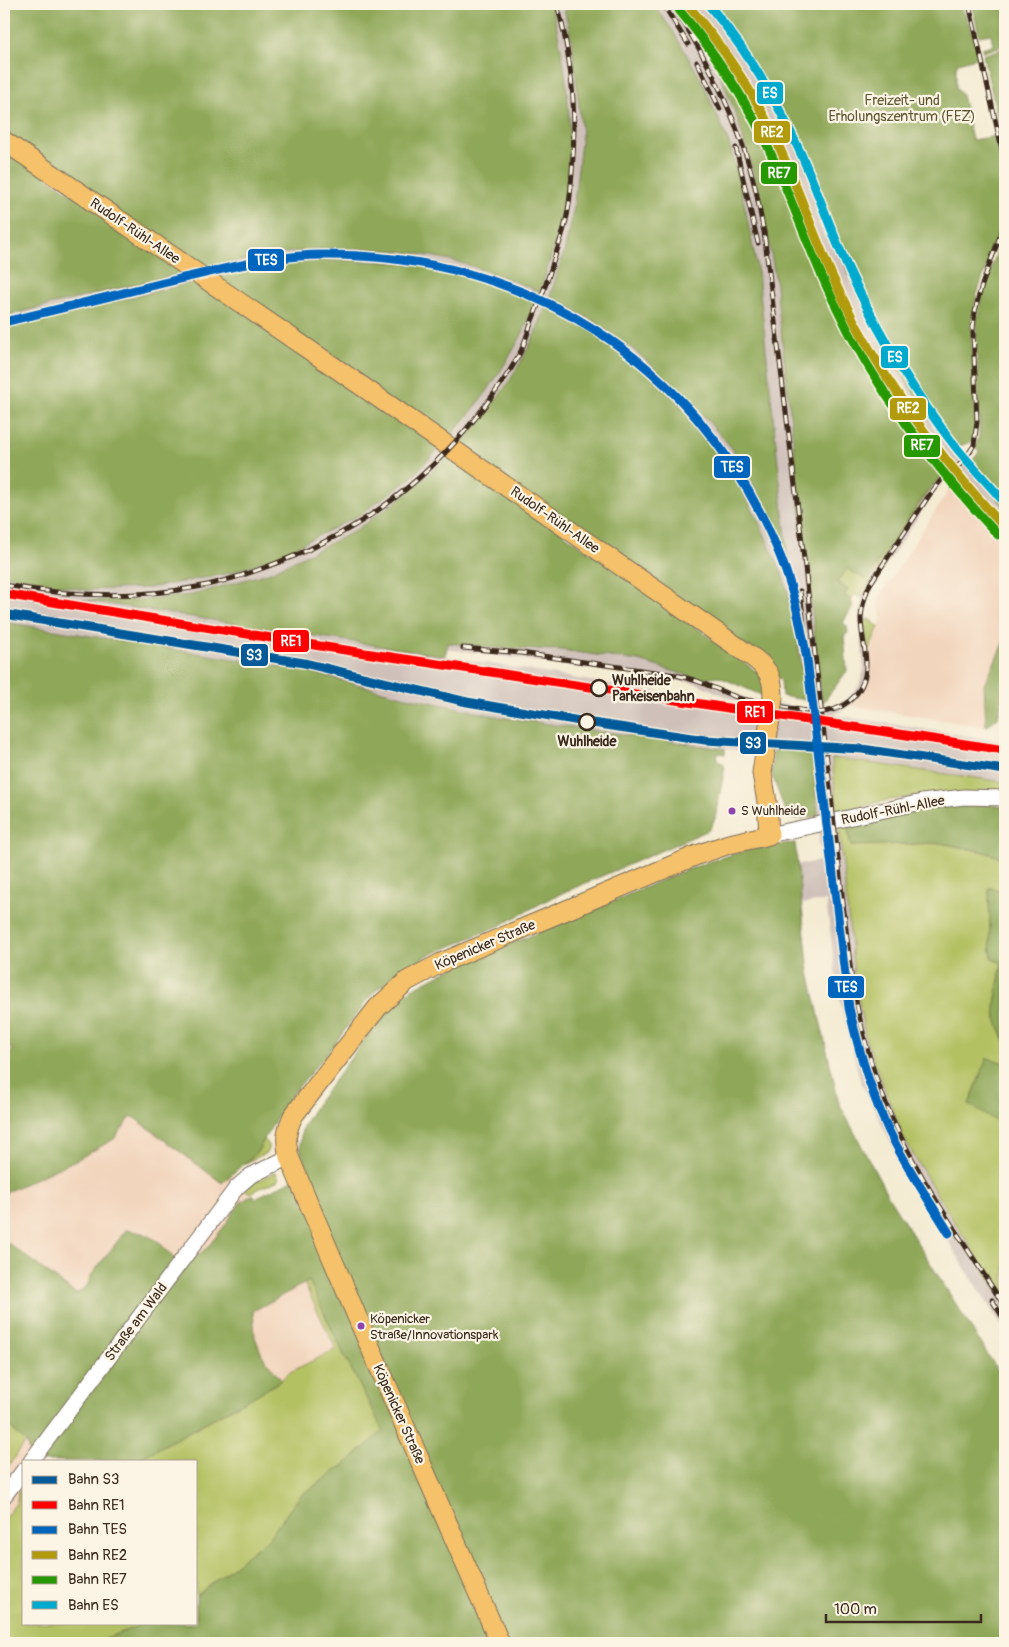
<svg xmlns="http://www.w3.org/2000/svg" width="1009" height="1647" viewBox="0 0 1009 1647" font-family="Pangolin,sans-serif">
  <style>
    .built { fill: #f2d5bd }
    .industrial { fill: #cfc1ba; fill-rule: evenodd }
    .green { fill: #b4c163; stroke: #787640 }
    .forest { fill: #8fa759; stroke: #65683c }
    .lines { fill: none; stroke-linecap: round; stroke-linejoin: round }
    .minor-casing { stroke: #7c6e5d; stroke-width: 17 }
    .major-casing { stroke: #7c6e5d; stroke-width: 21 }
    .minor { stroke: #fff; stroke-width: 15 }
    .major { stroke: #f5c16b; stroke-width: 19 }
    .rail-casing { stroke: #3b2a1e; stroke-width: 5 }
    .rail { stroke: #fcf5e5; stroke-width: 3; stroke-dasharray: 9; stroke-linecap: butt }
    .major-bridge-casing { stroke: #7c6e5d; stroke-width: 21; stroke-linecap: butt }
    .major-bridge { stroke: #f5c16b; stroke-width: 19 }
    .rail-1-casing { stroke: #fcf5e5; stroke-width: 12 }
    .rail-2-casing { stroke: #fcf5e5; stroke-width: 12 }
    .rail-3-casing { stroke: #fcf5e5; stroke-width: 12 }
    .rail-4-casing { stroke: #fcf5e5; stroke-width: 12 }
    .rail-5-casing { stroke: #fcf5e5; stroke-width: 12 }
    .rail-6-casing { stroke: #fcf5e5; stroke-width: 12 }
    .rail-1 { stroke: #055a99; stroke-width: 9 }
    .rail-2 { stroke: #f00; stroke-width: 9 }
    .rail-3 { stroke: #0065bd; stroke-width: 9 }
    .rail-4 { stroke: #b19b0c; stroke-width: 9 }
    .rail-5 { stroke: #269900; stroke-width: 9 }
    .rail-6 { stroke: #00a9ce; stroke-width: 9 }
    .stop-dot { fill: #fcf5e5; stroke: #3b2a1e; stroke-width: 2.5 }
    .bus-dot { fill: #8e44ad; stroke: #fcf5e5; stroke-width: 2 }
    .labels { text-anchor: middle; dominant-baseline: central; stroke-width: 4.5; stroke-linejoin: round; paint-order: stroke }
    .bus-label { font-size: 13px; fill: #3b2a1e; stroke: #fcf5e5; text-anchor: start }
    .park-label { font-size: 14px; fill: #5f5733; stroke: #fcf5e5 }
    .street-label { font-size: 14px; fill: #3b2a1e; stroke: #fcf5e5 }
    .stop-label { font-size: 14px; font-weight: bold; fill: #3b2a1e; stroke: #fcf5e5; text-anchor: start }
    .line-badge { stroke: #fcf5e5; stroke-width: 2 }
    .badge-label { font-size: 14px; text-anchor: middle; font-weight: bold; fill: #fff }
  </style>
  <rect width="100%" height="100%" fill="#fcf5e5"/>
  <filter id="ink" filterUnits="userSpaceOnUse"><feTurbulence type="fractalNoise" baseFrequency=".02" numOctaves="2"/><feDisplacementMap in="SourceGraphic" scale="10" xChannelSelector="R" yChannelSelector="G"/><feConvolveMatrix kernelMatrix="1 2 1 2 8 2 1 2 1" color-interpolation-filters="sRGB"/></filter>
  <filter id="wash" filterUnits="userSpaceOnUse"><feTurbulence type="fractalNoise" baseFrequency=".0096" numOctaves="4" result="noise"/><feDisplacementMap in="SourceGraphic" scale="20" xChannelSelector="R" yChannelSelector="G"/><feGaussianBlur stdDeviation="1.12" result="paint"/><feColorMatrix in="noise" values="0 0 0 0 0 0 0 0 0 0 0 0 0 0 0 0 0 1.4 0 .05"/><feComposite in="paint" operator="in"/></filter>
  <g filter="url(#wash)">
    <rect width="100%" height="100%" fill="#f4ebd3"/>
    <g class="built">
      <polygon points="951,479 1005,537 1005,639 984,685 986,727 852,706 853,704 865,687 869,678 870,669 868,651 882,619 877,601 947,493"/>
      <polygon points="4,1046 140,1092 230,1171 250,1195 253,1194 255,1198 267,1192 343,1353 196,1461 24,1461 24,1617 4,1627"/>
    </g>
    <path class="industrial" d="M551,4H563L572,43L582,134L573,211L565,249L550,296L595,322L634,350L685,395L731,447L763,502L788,565L758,273L729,143L702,81L673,31L653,4H704L762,81L809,173L852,282L893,360L926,412L963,458L970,448L972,453L966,462L1005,508V537L949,477L937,488L870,590L864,610V620L870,660L869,678L865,687L853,704L834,715L1005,742V782L832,758L837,813L938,1196L1005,1301V1331L910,1181L860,1080L838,992L826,901L800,904L796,865L821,861L812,756L714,748L500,717L402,696L302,670L4,622V575L85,590L149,588L230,573L275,557L358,516L411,478L464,423L492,384L407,263L323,260L289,263L245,269L4,328V316L199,269L270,255L315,250L357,249L394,251L432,256L467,265L512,281L540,292L561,219L567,190L570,146L568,91L561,43ZM707,42L741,86L770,136L802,211L834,292L872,363L914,431L946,473L930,489L866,587L862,598L859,619L864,670L859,686L848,699L835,707L816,710L748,699L687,675L639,661L561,650L507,649L448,643L447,649L696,683L734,700L781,711L597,682L445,656L87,601L138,600L192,595L268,573L353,532L397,501L436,468L476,427L519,365L532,342L729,467L760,522L787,588L800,655L805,700L822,704L775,277L761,199L737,118Z"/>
    <g class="green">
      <polygon points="930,489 872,577 862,598 855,594 851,600 844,595 848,590 837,582 846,568 865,579 925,493"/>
      <polygon points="869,619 879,627 868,651 864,620"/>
      <polygon points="832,758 1005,782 1005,792 916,796 884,801 837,813"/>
      <polygon points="847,824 851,846 941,843 984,852 1005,859 1005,890 989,889 990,941 992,959 1002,963 995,1004 996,1019 1005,1041 1005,1063 987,1058 969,1104 1005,1126 1005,1301 938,1196 904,1139 866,1040 855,983 839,826"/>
      <path d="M264,1139C269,1143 270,1148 266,1153L244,1164C254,1157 260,1150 264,1139Z"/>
      <polygon points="276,1172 279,1180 249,1193 245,1189 254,1182"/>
      <polygon points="310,1281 343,1353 384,1431 344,1465 300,1496 268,1539 196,1596 196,1461 135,1461 278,1383 288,1373 336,1349 304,1283"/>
      <polygon points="4,1421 26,1442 4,1472"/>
      <polygon points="18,1492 24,1492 24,1623 144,1623 96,1643 4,1643 4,1519 17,1502"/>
    </g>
    <g class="forest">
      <path d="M4,4H551C567,65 574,126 567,189C563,224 550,259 540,292C505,277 468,263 431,256C379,246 323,247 271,255C247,259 223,265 199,269L4,136Z"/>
      <polygon points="563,4 653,4 673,31 702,81 729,143 742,192 758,273 789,567 763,502 731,447 685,395 634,350 595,322 550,296 565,249 573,211 582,134 572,43"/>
      <path d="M704,4H959C969,19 974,39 979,57L958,63L956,67V88L962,95L972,140L996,136L1005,174V215L977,294L971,323L975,422L973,441L960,446L951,444L926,412L893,360L852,282L809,173L762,81Z"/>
      <polygon points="972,4 1005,4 1005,45 983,52 982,48 993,45 991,34 979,36"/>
      <polygon points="706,40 741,86 770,136 802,211 834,292 872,363 914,431 944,471 941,478 925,494 869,576 865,579 847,569 837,582 848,590 844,595 851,600 853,606 843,623 847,626 848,633 844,636 847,671 822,704 775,277 761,199 737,118"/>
      <polygon points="1005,48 1005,149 983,55"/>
      <polygon points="4,148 187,272 4,316"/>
      <polygon points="1005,229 1005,508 969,465 979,452 975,447 979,436 979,422 976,323 981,297"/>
      <path d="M323,260C368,261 416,261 460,274C486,281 511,292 535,302C530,314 526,327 520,338C500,375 476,409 447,440L211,277C248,268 285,263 323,260Z"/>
      <polygon points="198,281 440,447 411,478 358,516 275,557 230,573 149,588 85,590 4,575 4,328"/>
      <path d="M546,306C571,319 595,331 618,348C685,398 738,470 770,547C776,560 783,574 787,589C797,625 801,663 805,700L782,696L781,680L458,446C484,418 515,377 531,342C537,331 541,318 546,306Z"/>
      <polygon points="450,454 681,616 760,674 766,697 717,676 699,679 639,661 561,650 492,648 448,643 445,656 82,600 138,600 192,595 268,573 353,532 397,501 436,468"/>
      <polygon points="4,622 302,670 402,696 500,717 725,749 725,754 718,753 717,761 723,763 723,766 725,767 715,819 709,830 551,898 501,925 427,956 397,973 372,994 330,1050 290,1097 264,1139 261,1146 256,1153 222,1183 132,1116 114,1139 78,1159 4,1193 4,1067 7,1057 13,1049 4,1046"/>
      <polygon points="1005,639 1005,696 1003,695 998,717 986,727 984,685"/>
      <polygon points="774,749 812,752 818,816 794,819 787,816 771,772"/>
      <polygon points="977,803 1005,807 1005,859 984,852 941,843 851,846 847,824 923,807"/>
      <path d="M795,843L809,972L839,1103L888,1196L1005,1382V1643H96L144,1623H196V1596L268,1539L300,1496L344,1465L383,1431L343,1353L309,1281L253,1311L255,1337L262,1355L281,1380L278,1383L135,1461H31L26,1442L4,1421V1240L76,1294L88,1285L90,1277L126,1230L142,1233L158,1241L174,1258L191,1260L207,1248L222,1229L240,1203L253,1194L255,1198L309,1172L301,1154L300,1145L301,1134L303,1126L318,1102L374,1027L397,1001L410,990L446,971C501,948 556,925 611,902C672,876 728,848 795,843Z"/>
      <polygon points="989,888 1005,890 1005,1041 996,1019 995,1004 1002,963 992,959 990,941"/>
      <polygon points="987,1058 1005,1063 1005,1126 969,1105"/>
    </g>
  </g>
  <g filter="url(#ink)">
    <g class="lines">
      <g class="minor-casing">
        <g id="minor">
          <polyline points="769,835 922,802 964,797 1005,798"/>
          <polyline points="31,1461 237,1187 250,1176 289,1157"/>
          <polyline points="4,1496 24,1470"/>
        </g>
      </g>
      <g class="major-casing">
        <g id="major">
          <path d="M4,141L340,371L755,659C770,671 773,679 773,698"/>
          <path d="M500,1643L361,1326L289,1157C285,1140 286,1131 293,1116L378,1007L407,981L441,963L697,855L729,844L769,835L767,802L762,773L765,753"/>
        </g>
      </g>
      <use href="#minor" class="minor"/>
      <use href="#major" class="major"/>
      <g class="rail-casing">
        <g id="rail">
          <polyline points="663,4 688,44"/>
          <path d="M672,4C708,59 741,126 756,191C759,205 761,219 764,232L805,567L852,982C860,1021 868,1059 883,1096C912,1172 962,1239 1005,1307"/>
          <polyline points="969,4 1005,163"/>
          <polyline points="697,62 720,109"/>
          <polyline points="736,148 758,243"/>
          <path d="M4,585C67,596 133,599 197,587C220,583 244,575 266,567C346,538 409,496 464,432C483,409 507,378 520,353C525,343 528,331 532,321C539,303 546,285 552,266C556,251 563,236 566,220C570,204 571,188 572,172C577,115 572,58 557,4"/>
          <polyline points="800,591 812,694"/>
          <path d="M463,648L521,653L676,675L697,681L741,699L811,712C840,715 866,695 866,665C866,649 861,634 861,618C862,606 865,595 870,584L930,494L942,479L964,461L974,445L977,422L973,332C974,294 993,259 1005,222"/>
          <polyline points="992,1300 1005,1321"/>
        </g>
      </g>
      <use href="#rail" class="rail"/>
      <g class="major-bridge-casing">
        <polyline id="major-bridge" points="765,753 773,698"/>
      </g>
      <use href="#major-bridge" class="major-bridge"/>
      <g class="rail-1-casing">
        <polyline id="rail-1" points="4,614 304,663 467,702 586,722 705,740 862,749 1005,770"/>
      </g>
      <g class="rail-2-casing">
        <polyline id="rail-2" points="4,594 332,648 1005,750"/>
      </g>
      <g class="rail-3-casing">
        <path id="rail-3" d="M4,322C64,308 123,293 183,278C229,268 276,255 324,255C526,254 695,359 776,546C792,582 800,621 807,659L849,1008C860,1055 873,1102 896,1145C912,1175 931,1204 949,1233"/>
      </g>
      <g class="rail-4-casing">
        <path id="rail-4" d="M687,4C722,46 753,90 776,140C800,191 817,246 842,297C883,383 940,458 1005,528"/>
      </g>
      <g class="rail-5-casing">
        <path id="rail-5" d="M679,10C714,51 743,95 766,143C791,195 808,249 833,300C874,388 932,464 998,535"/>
      </g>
      <g class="rail-6-casing">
        <path id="rail-6" d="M708,4C746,49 777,100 801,154C820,196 834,241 855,283C883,341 916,396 955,446C971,466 989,484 1005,503"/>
      </g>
      <use href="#rail-1" class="rail-1"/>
      <use href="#rail-2" class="rail-2"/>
      <use href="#rail-3" class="rail-3"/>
      <use href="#rail-4" class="rail-4"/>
      <use href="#rail-5" class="rail-5"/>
      <use href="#rail-6" class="rail-6"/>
    </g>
  </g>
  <g class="stop-dot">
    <circle cx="599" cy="688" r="8"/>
    <circle cx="587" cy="722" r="8"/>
  </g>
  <g class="bus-dot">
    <circle cx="732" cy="811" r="4.5"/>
    <circle cx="361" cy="1326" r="4.5"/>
  </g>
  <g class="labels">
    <g class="bus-label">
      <text x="741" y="811">S Wuhlheide</text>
      <text x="370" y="1319">Köpenicker<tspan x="370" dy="16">Straße/Innovationspark</tspan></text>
    </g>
    <g class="park-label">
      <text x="902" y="100">Freizeit- und<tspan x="902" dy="16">Erholungszentrum (FEZ)</tspan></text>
    </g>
    <g class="street-label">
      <text transform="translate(135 231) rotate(34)">Rudolf-Rühl-Allee</text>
      <text transform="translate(555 520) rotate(35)">Rudolf-Rühl-Allee</text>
      <text transform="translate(893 810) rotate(-11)">Rudolf-Rühl-Allee</text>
      <text transform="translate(485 945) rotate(-23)">Köpenicker Straße</text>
      <text transform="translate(136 1322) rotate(-53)">Straße am Wald</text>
      <text transform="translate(399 1414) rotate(66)">Köpenicker Straße</text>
    </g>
    <g class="stop-label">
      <text x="612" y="680">Wuhlheide<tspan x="612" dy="16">Parkeisenbahn</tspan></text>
      <text x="587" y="741" text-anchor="middle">Wuhlheide</text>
    </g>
  </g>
  <g class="line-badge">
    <rect x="756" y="81" width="28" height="24" rx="5" fill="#00a9ce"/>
    <rect x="753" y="120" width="38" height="24" rx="5" fill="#b19b0c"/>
    <rect x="760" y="161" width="38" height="24" rx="5" fill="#269900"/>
    <rect x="247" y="248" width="38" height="24" rx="5" fill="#0065bd"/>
    <rect x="880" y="345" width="29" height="24" rx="5" fill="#00a9ce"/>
    <rect x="889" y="397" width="38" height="24" rx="5" fill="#b19b0c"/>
    <rect x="903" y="434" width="38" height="24" rx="5" fill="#269900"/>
    <rect x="713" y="455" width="38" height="24" rx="5" fill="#0065bd"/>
    <rect x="272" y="629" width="38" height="24" rx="5" fill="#f00"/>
    <rect x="240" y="643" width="29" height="24" rx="5" fill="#055a99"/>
    <rect x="736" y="700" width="38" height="24" rx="5" fill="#f00"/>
    <rect x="739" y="731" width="28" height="24" rx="5" fill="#055a99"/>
    <rect x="827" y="975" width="38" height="24" rx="5" fill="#0065bd"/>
  </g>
  <g class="badge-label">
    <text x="770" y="98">ES</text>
    <text x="772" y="137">RE2</text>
    <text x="779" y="178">RE7</text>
    <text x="266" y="265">TES</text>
    <text x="895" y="362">ES</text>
    <text x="908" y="413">RE2</text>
    <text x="922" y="450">RE7</text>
    <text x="732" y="472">TES</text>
    <text x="291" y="646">RE1</text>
    <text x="254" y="660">S3</text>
    <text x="755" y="717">RE1</text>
    <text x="753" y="748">S3</text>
    <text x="846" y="992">TES</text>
  </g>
  <rect width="1009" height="1647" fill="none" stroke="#fcf5e5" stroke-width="20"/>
  <rect x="22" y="1460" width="175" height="165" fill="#fcf5e5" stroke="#afa495"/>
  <rect x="32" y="1476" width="25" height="8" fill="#055a99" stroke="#afa495"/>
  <text x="68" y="1484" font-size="15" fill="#3b2a1e">Bahn S3</text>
  <rect x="32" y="1501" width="25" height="8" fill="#ff0000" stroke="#afa495"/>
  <text x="68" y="1510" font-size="15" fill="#3b2a1e">Bahn RE1</text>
  <rect x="32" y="1526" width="25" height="8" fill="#0065bd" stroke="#afa495"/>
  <text x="68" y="1534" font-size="15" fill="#3b2a1e">Bahn TES</text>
  <rect x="32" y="1551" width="25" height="8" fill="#b19b0c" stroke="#afa495"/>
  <text x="68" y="1560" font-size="15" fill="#3b2a1e">Bahn RE2</text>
  <rect x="32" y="1576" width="25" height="8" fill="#269900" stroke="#afa495"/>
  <text x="68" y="1584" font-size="15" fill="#3b2a1e">Bahn RE7</text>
  <rect x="32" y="1601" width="25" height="8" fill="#00a9ce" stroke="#afa495"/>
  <text x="68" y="1610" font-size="15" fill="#3b2a1e">Bahn ES</text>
  <path d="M826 1614v8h155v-8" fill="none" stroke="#3b2a1e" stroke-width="2.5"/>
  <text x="834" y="1614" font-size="15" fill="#3b2a1e" stroke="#fcf5e5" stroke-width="4" paint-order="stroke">100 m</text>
</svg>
